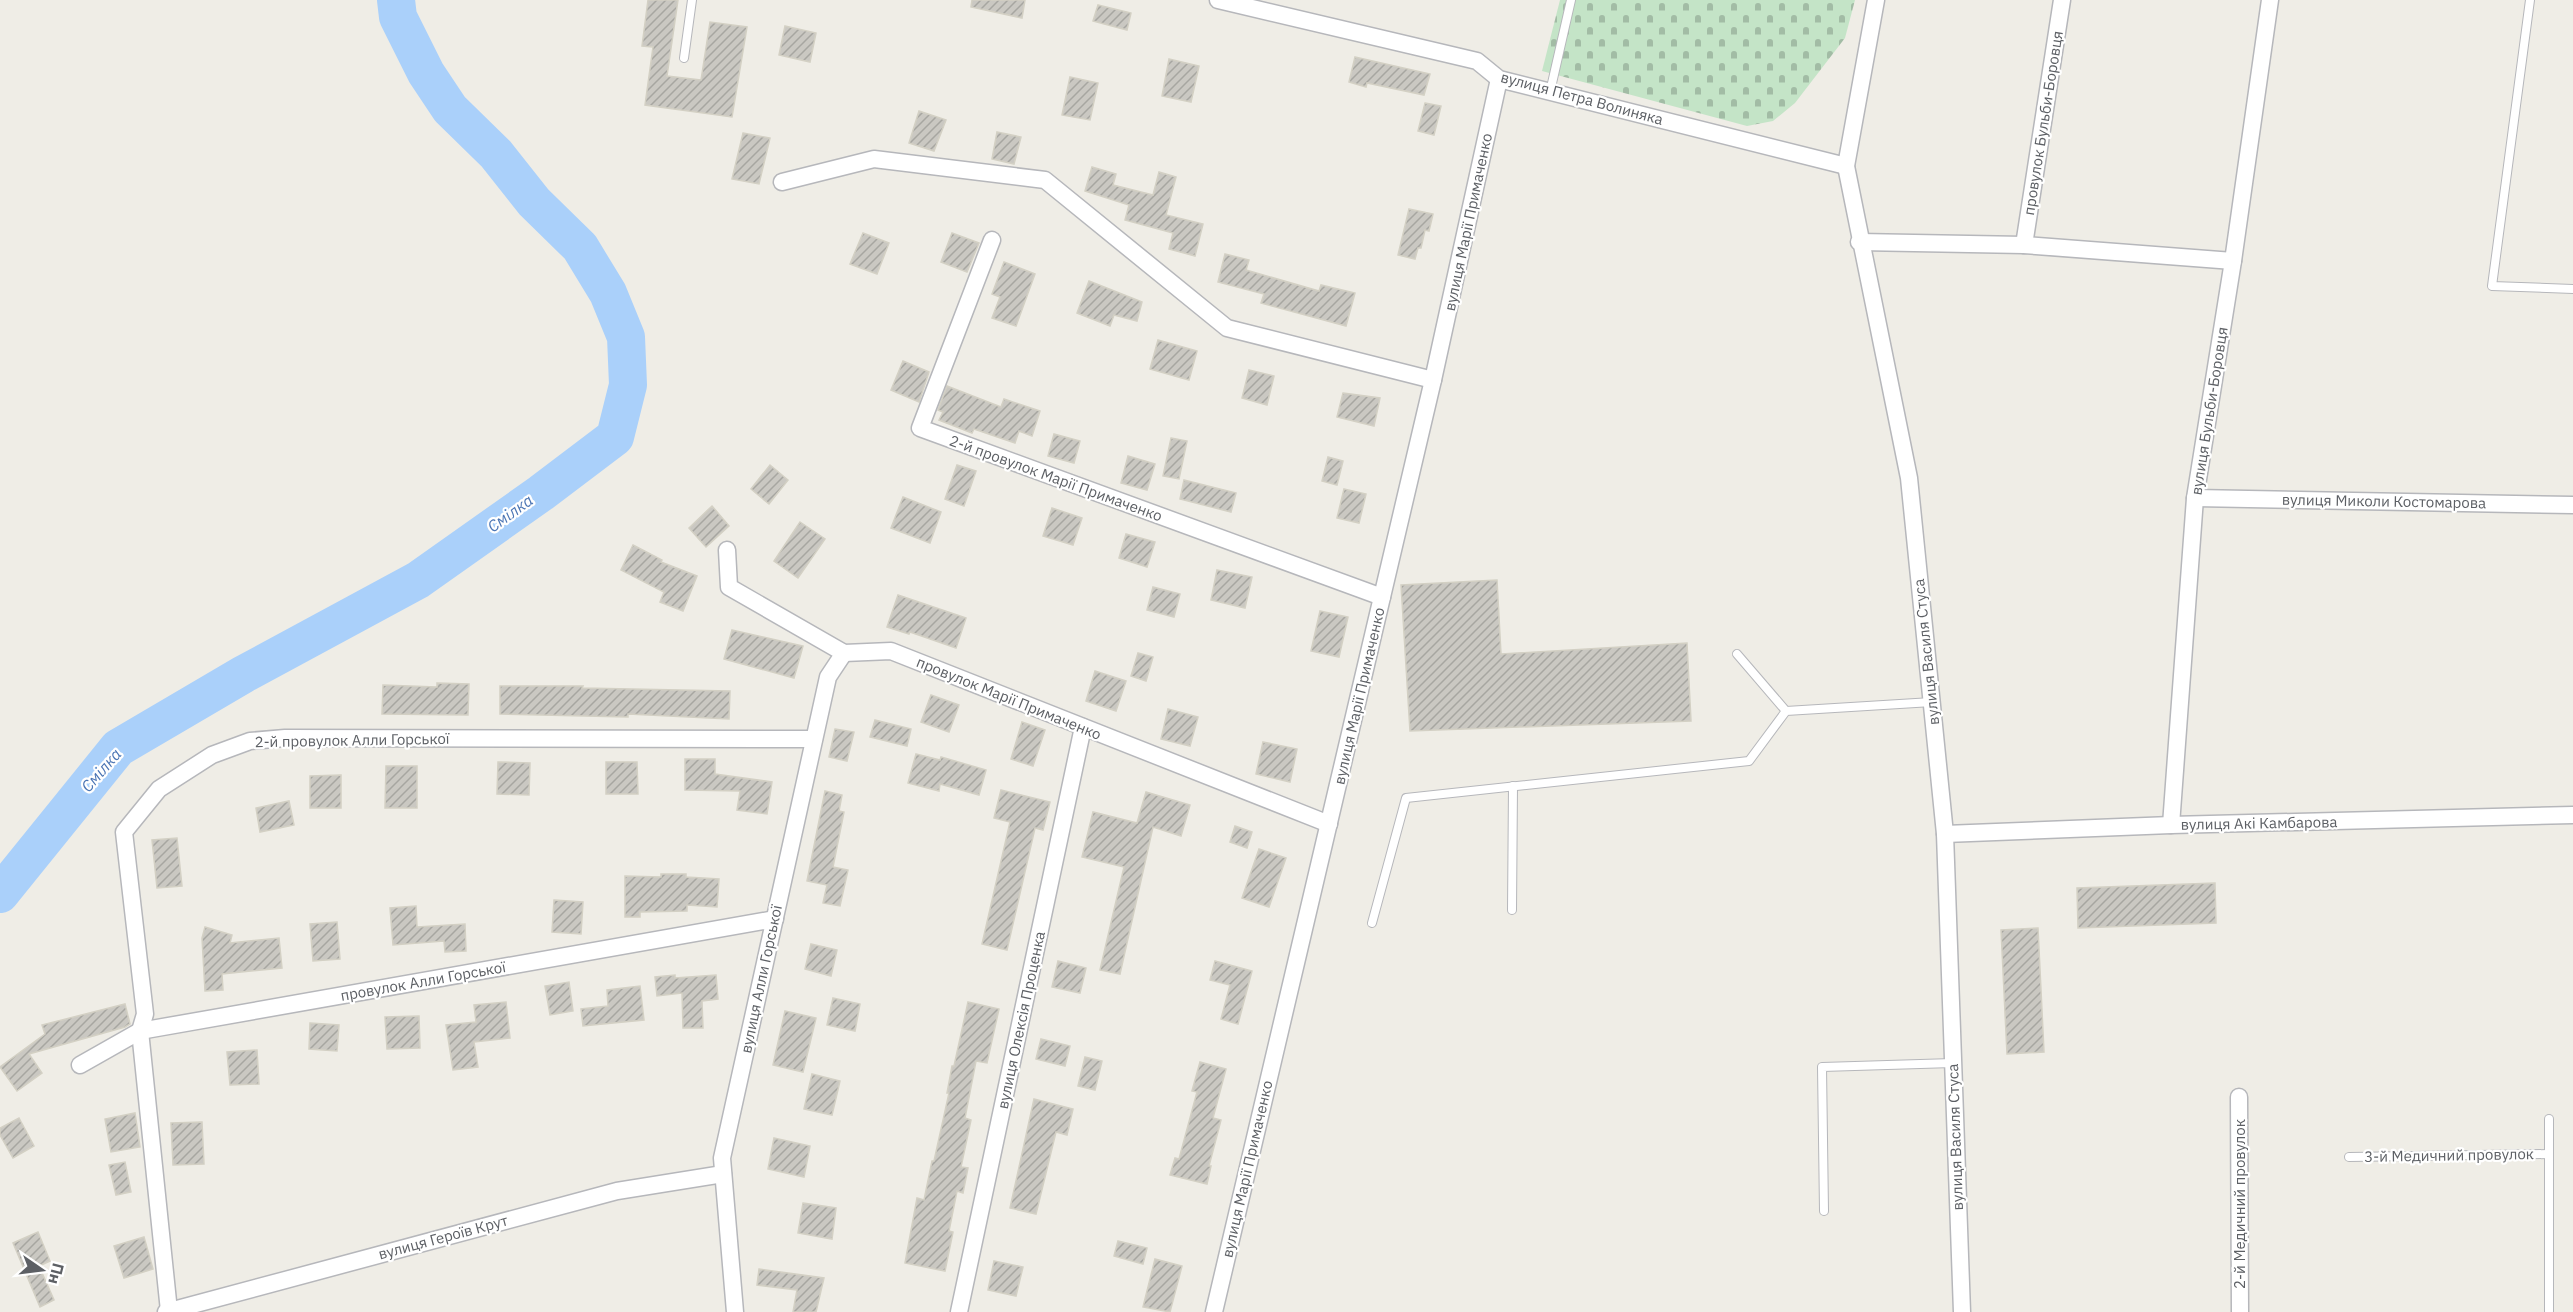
<svg xmlns="http://www.w3.org/2000/svg" width="2573" height="1312" viewBox="0 0 2573 1312" font-family="'IBM Plex Sans',sans-serif">
  <style>
    .cemetery { fill: url(#cemetery-stones) }
    .lines { fill: none; stroke-linecap: round; stroke-linejoin: round }
    .river { stroke: #aad0fa; stroke-width: 38 }
    .building { fill: url(#building-hatch); stroke: #d3d0c4; stroke-width: 1.5 }
    .lane-casing { stroke: #b6b7bb; stroke-width: 10 }
    .street-casing { stroke: #b6b7bb; stroke-width: 19 }
    .lane { stroke: #fff; stroke-width: 8 }
    .street { stroke: #fff; stroke-width: 16 }
    .labels { text-anchor: middle; dominant-baseline: central; stroke-width: 4.5; stroke-linejoin: round; paint-order: stroke }
    .street-label { font-size: 15px; fill: #5d6065; stroke: #fff }
    .water-label { font-size: 16px; font-style: italic; fill: #4b75b4; stroke: #fff }
  </style>
  <defs>
    <pattern id="cemetery-stones" width="16" height="16" patternUnits="userSpaceOnUse" patternTransform="scale(1.5)"><rect width="16" height="16" fill="#c4e4c7"/><path d="M2 7V4a2 2 0 0 1 4 0v3zM10 15v-3a2 2 0 0 1 4 0v3z" fill="#a2bca5"/></pattern>
    <pattern id="building-hatch" width="6" height="6" patternUnits="userSpaceOnUse" patternTransform="scale(1.5)"><rect width="6" height="6" fill="#cac8c2"/><path d="M-1 1l2-2M0 6l6-6M5 7l2-2" fill="none" stroke="#a7a6a1"/></pattern>
  </defs>
  <rect width="100%" height="100%" fill="#efede6"/>
  <polygon class="cemetery" points="1560,0 1855,0 1845,38 1795,103 1773,121 1747,126 1542,71"/>
  <g class="lines">
    <polyline class="river" points="0,894 118,748 244,674 418,580 541,493 615,437 628,385 626,337 608,293 580,247 534,202 496,154 450,109 426,73 398,17 396,0"/>
  </g>
  <g class="building">
    <polygon points="648,0 678,0 667,76 701,80 710,22 747,27 732,117 645,105 653,47 642,46"/>
    <polygon points="972,0 1025,0 1022,18 971,7"/>
    <polygon points="1098,5 1131,13 1127,30 1093,21"/>
    <polygon points="785,26 816,33 810,62 779,55"/>
    <polygon points="1355,57 1430,74 1424,95 1367,83 1366,87 1349,82"/>
    <polygon points="1169,59 1199,66 1191,102 1162,96"/>
    <polygon points="1070,77 1098,83 1090,120 1062,115"/>
    <polygon points="1425,103 1441,106 1434,135 1418,131"/>
    <polygon points="919,111 946,120 934,151 909,143"/>
    <polygon points="997,132 1021,137 1014,164 992,159"/>
    <polygon points="743,133 770,138 759,184 732,179"/>
    <polygon points="1092,167 1116,174 1113,185 1153,195 1159,172 1176,177 1166,215 1203,224 1195,256 1169,249 1173,233 1125,220 1129,205 1085,191"/>
    <polygon points="1409,209 1433,214 1429,231 1425,230 1421,248 1418,248 1415,259 1398,255"/>
    <polygon points="863,233 889,243 877,274 850,264"/>
    <polygon points="952,233 979,243 967,272 941,262"/>
    <polygon points="1225,254 1249,260 1246,270 1319,291 1321,285 1355,293 1346,326 1261,303 1264,294 1218,282"/>
    <polygon points="1004,262 1035,274 1016,326 992,318 1000,297 992,294"/>
    <polygon points="1089,281 1142,302 1137,321 1114,315 1110,326 1077,313"/>
    <polygon points="1158,340 1197,351 1189,380 1150,369"/>
    <polygon points="903,361 929,372 919,402 891,390"/>
    <polygon points="1249,370 1274,376 1267,405 1242,398"/>
    <polygon points="947,386 1001,407 1004,399 1040,411 1032,436 1019,431 1015,443 974,429 972,433 939,420 943,412 938,410"/>
    <polygon points="1343,393 1380,398 1374,426 1337,417"/>
    <polygon points="1054,434 1080,441 1074,463 1048,456"/>
    <polygon points="1171,438 1187,441 1179,479 1163,476"/>
    <polygon points="1128,456 1155,464 1147,490 1121,483"/>
    <polygon points="1328,457 1343,461 1337,485 1322,481"/>
    <polygon points="770,465 788,480 769,504 751,489"/>
    <polygon points="957,465 976,471 964,506 945,499"/>
    <polygon points="1184,480 1236,493 1231,512 1180,499"/>
    <polygon points="1344,489 1366,494 1359,523 1337,518"/>
    <polygon points="903,497 941,512 930,543 891,528"/>
    <polygon points="712,506 729,526 706,547 689,528"/>
    <polygon points="1052,508 1082,518 1073,545 1043,536"/>
    <polygon points="800,522 825,539 798,578 774,561"/>
    <polygon points="1126,534 1155,542 1147,567 1119,558"/>
    <polygon points="633,545 662,560 661,562 697,576 683,611 660,602 664,592 621,570"/>
    <polygon points="1217,570 1252,577 1245,608 1211,600"/>
    <polygon points="1497,580 1501,654 1687,643 1691,721 1410,731 1401,585"/>
    <polygon points="1153,587 1180,594 1174,617 1147,610"/>
    <polygon points="898,595 966,618 956,648 910,632 909,634 887,627"/>
    <polygon points="1320,611 1348,617 1339,657 1311,651"/>
    <polygon points="732,630 803,646 794,678 724,659"/>
    <polygon points="1138,653 1153,657 1146,681 1131,676"/>
    <polygon points="1095,671 1126,681 1116,711 1086,701"/>
    <polygon points="437,683 469,684 468,715 382,714 383,685 437,687"/>
    <polygon points="500,686 583,686 582,688 730,691 729,719 628,714 628,717 500,714"/>
    <polygon points="931,695 959,705 949,732 921,722"/>
    <polygon points="1168,709 1198,717 1190,746 1161,739"/>
    <polygon points="875,720 911,729 907,746 870,737"/>
    <polygon points="1022,722 1045,730 1033,766 1011,759"/>
    <polygon points="835,729 854,732 847,761 829,757"/>
    <polygon points="1263,742 1297,749 1290,782 1256,774"/>
    <polygon points="916,754 940,760 941,757 986,770 979,795 940,784 939,791 908,783"/>
    <polygon points="685,759 715,759 715,774 772,782 767,814 737,810 740,791 685,790"/>
    <polygon points="498,762 530,763 529,795 497,794"/>
    <polygon points="606,762 637,762 638,794 606,794"/>
    <polygon points="386,766 417,766 417,808 385,808"/>
    <polygon points="341,775 341,808 310,808 310,776"/>
    <polygon points="1001,790 1050,802 1043,830 1035,828 1007,950 982,944 1010,822 994,818"/>
    <polygon points="825,791 842,795 839,811 844,812 833,867 848,870 840,906 823,903 827,885 807,881"/>
    <polygon points="1146,792 1190,805 1181,836 1153,827 1120,974 1100,970 1124,867 1082,857 1093,812 1137,823"/>
    <polygon points="289,801 294,825 260,832 256,808"/>
    <polygon points="1235,826 1252,832 1247,848 1230,842"/>
    <polygon points="177,838 182,886 157,888 152,840"/>
    <polygon points="1259,849 1286,858 1269,907 1242,898"/>
    <polygon points="661,874 686,874 686,877 719,879 717,907 687,905 687,911 640,912 640,917 625,917 625,876 661,877"/>
    <polygon points="2215,883 2216,923 2078,928 2077,888"/>
    <polygon points="554,900 583,902 581,934 552,932"/>
    <polygon points="416,906 417,927 465,924 466,951 445,952 444,941 393,945 390,908"/>
    <polygon points="337,922 340,959 313,961 310,924"/>
    <polygon points="205,927 232,935 230,943 279,938 282,968 222,974 223,990 205,991 202,938"/>
    <polygon points="2038,928 2044,1052 2007,1054 2001,930"/>
    <polygon points="811,944 837,950 831,976 805,969"/>
    <polygon points="1058,961 1086,968 1080,993 1052,987"/>
    <polygon points="1215,961 1252,971 1238,1024 1221,1019 1230,985 1210,980"/>
    <polygon points="675,975 675,978 716,975 718,999 702,1001 703,1028 683,1028 682,993 657,996 655,977"/>
    <polygon points="569,982 573,1011 550,1015 545,986"/>
    <polygon points="640,986 644,1020 583,1026 581,1009 608,1006 607,990"/>
    <polygon points="833,998 860,1004 855,1031 827,1025"/>
    <polygon points="506,1002 510,1038 474,1042 478,1067 453,1070 446,1025 476,1022 474,1005"/>
    <polygon points="968,1002 999,1009 987,1063 976,1061 965,1118 971,1120 961,1167 968,1168 963,1193 957,1191 949,1231 953,1232 945,1271 905,1263 917,1198 924,1200 932,1161 934,1161 949,1093 947,1093 952,1066 954,1066"/>
    <polygon points="125,1004 130,1024 125,1027 29,1054 42,1073 17,1091 0,1067 45,1034 42,1025"/>
    <polygon points="785,1011 816,1018 803,1072 773,1065"/>
    <polygon points="419,1016 420,1048 387,1049 385,1017"/>
    <polygon points="310,1023 339,1025 337,1051 309,1049"/>
    <polygon points="1041,1039 1070,1046 1065,1066 1036,1059"/>
    <polygon points="257,1050 259,1084 230,1085 227,1052"/>
    <polygon points="1085,1057 1102,1061 1095,1090 1078,1086"/>
    <polygon points="1200,1062 1226,1069 1213,1118 1221,1120 1209,1166 1211,1166 1207,1184 1170,1175 1175,1158 1179,1159 1197,1092 1192,1091"/>
    <polygon points="812,1074 840,1081 832,1115 804,1109"/>
    <polygon points="1034,1099 1073,1109 1067,1135 1056,1132 1036,1214 1010,1208"/>
    <polygon points="135,1113 140,1147 111,1152 105,1119"/>
    <polygon points="19,1118 34,1146 13,1158 0,1135 0,1128"/>
    <polygon points="202,1122 204,1164 173,1165 171,1123"/>
    <polygon points="774,1138 810,1146 804,1177 768,1169"/>
    <polygon points="125,1162 131,1192 116,1195 109,1165"/>
    <polygon points="803,1203 836,1208 832,1239 798,1233"/>
    <polygon points="38,1232 50,1261 39,1266 54,1300 40,1307 13,1243"/>
    <polygon points="144,1237 153,1269 124,1278 114,1246"/>
    <polygon points="1118,1241 1147,1248 1143,1264 1114,1256"/>
    <polygon points="1155,1259 1182,1266 1170,1312 1143,1307"/>
    <polygon points="994,1261 1023,1267 1016,1296 988,1290"/>
    <polygon points="759,1269 824,1278 816,1312 793,1312 797,1290 757,1285"/>
  </g>
  <g class="lines">
    <g class="lane-casing">
      <g id="lane">
        <polyline points="2530,0 2492,286 2573,289"/>
        <polyline points="684,58 692,0"/>
        <polyline points="1550,92 1571,0"/>
        <polyline points="1737,654 1786,711"/>
        <polyline points="1512,910 1513,786"/>
        <polyline points="1372,923 1406,798 1749,761 1786,711 1932,702"/>
        <polyline points="2549,1119 2549,1312"/>
        <polyline points="2349,1157 2549,1154"/>
        <polyline points="1824,1211 1822,1067 1953,1063"/>
      </g>
    </g>
    <g class="street-casing">
      <g id="street">
        <polyline points="1218,0 1477,61 1499,79 1846,166"/>
        <polyline points="1876,0 1846,166 1909,478 1945,834 1962,1312"/>
        <polyline points="782,182 874,159 1045,180 1227,328 1433,380"/>
        <polyline points="992,240 920,428 1382,597"/>
        <polyline points="1859,242 2024,245 2233,261"/>
        <polyline points="2024,245 2062,0"/>
        <polyline points="2195,498 2573,505"/>
        <polyline points="727,550 729,587 844,653 891,651 1329,824"/>
        <polyline points="2171,825 2195,498 2233,261 2270,0"/>
        <polyline points="1945,834 2171,825 2573,815"/>
        <polyline points="80,1065 140,1031 775,919"/>
        <polyline points="2239,1097 2240,1312"/>
        <polyline points="169,1311 140,1031 145,1014 124,832 159,789 212,755 250,741 285,738 814,739"/>
        <polyline points="166,1312 617,1191 723,1174"/>
        <polyline points="735,1312 722,1158 828,677 844,653"/>
        <polyline points="959,1312 1083,727"/>
        <polyline points="1214,1312 1433,380 1499,79"/>
      </g>
    </g>
    <use href="#lane" class="lane"/>
    <use href="#street" class="street"/>
  </g>
  <g class="labels">
    <g class="street-label">
      <text transform="translate(1582 98) rotate(15)">вулиця Петра Волиняка</text>
      <text transform="translate(2043 123) rotate(-81)">провулок Бульби-Боровця</text>
      <text transform="translate(1468 222) rotate(-78)">вулиця Марії Примаченко</text>
      <text transform="translate(2209 411) rotate(-81)">вулиця Бульби-Боровця</text>
      <text transform="translate(1056 478) rotate(20)">2-й провулок Марії Примаченко</text>
      <text transform="translate(2384 501) rotate(1)">вулиця Миколи Костомарова</text>
      <text transform="translate(1926 652) rotate(-96)">вулиця Василя Стуса</text>
      <text transform="translate(1359 696) rotate(-77)">вулиця Марії Примаченко</text>
      <text transform="translate(1009 698) rotate(22)">провулок Марії Примаченко</text>
      <text transform="translate(352 740) rotate(-1)">2-й провулок Алли Горської</text>
      <text transform="translate(2259 823) rotate(-1)">вулиця Акі Камбарова</text>
      <text transform="translate(761 979) rotate(-78)">вулиця Алли Горської</text>
      <text transform="translate(423 981) rotate(-10)">провулок Алли Горської</text>
      <text transform="translate(1021 1020) rotate(-78)">вулиця Олексія Проценка</text>
      <text transform="translate(1955 1137) rotate(-92)">вулиця Василя Стуса</text>
      <text transform="translate(2449 1155) rotate(-1)">3-й Медичний провулок</text>
      <text transform="translate(1247 1169) rotate(-77)">вулиця Марії Примаченко</text>
      <text transform="translate(2239 1204) rotate(-90)">2-й Медичний провулок</text>
      <text transform="translate(443 1237) rotate(-15)">вулиця Героїв Крут</text>
    </g>
    <g class="water-label">
      <text transform="translate(510 513) rotate(-36)">Смілка</text>
      <text transform="translate(101 770) rotate(-49)">Смілка</text>
    </g>
  </g>
  <g transform="translate(42 1270) rotate(104)" stroke="#ffffff" stroke-width="4.5" paint-order="stroke">
  <path d="M0-4.5L10 22L0 15L-10 22Z" fill="#5d6065"/>
  <text y="-9" font-size="16" font-weight="bold" text-anchor="middle" fill="#5d6065">Пн</text>
  </g>
</svg>
